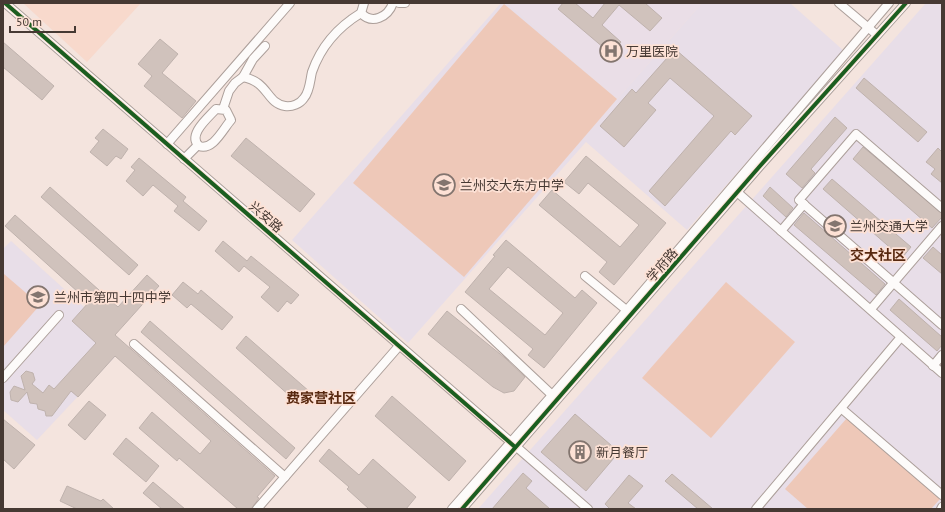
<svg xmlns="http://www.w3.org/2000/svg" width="945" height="512" viewBox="0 0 945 512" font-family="'PT Sans','Noto Sans SC',sans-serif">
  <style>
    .built { fill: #f8d9cc }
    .education { fill: #e8dee8 }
    .medical { fill: #eadee7 }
    .green { fill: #eec8b8 }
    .building { fill: #d0c2bc; stroke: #bfb2ad; fill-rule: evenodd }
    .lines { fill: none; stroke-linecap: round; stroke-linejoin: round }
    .minor-casing { stroke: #ac9f9a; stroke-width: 10 }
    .minor { stroke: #fdfbfa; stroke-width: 8 }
    .cycleway-casing { stroke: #fde1d5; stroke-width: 6 }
    .cycleway { stroke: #1b5e20; stroke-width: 4 }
    .labels { text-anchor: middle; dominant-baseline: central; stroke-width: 3.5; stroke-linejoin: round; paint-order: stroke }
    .poi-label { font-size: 13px; fill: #463933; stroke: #fde1d5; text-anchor: start }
    .street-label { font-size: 13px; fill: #463933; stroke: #fde1d5 }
    .neighbourhood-label { font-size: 14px; font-weight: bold; fill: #58280f; stroke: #fde1d5 }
  </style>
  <rect width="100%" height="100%" fill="#f4e4de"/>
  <polygon class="built" points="23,3 141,3 87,62"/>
  <g class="education">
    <polygon points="501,3 508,3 617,99 702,3 790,3 844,51 687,230 586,142 408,343 292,240"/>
    <polygon points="926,3 942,3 942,509 478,509"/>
    <polygon points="11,241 126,345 37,440 3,410 3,249"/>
  </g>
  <polygon class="medical" points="508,3 702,3 617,99"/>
  <g class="green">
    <polygon points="504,4 617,99 464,277 353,183"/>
    <polygon points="4,274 40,305 3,347 3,276"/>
    <polygon points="726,282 795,342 711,438 642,378"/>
    <polygon points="847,418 940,499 931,509 808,509 785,489"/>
  </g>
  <g class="building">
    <polygon points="563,3 575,3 593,18 605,3 645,3 662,18 650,31 619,5 602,25 621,42 611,54 558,9"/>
    <polygon points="160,39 178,54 162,73 196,101 182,118 144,86 152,76 138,64"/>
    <polygon points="3,42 54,86 42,100 3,67"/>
    <polygon points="675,49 752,116 735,135 731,131 665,206 649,191 714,116 670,78 648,103 656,110 624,147 600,126 632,89 636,93"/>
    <polygon points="864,78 927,132 918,142 856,88"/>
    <polygon points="835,117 847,128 811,169 815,173 802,188 786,174"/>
    <polygon points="103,129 128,149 121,159 116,156 107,166 90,152 99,141 95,138"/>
    <polygon points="246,138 315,194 300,212 231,156"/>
    <polygon points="863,147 942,213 942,217 932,228 853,159"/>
    <polygon points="938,148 942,152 942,183 931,174 935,169 926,162"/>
    <polygon points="586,156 666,223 614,285 599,272 607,262 539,205 552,190 620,247 639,225 588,183 579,194 564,182"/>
    <polygon points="139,158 186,197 183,201 207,221 199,231 174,211 178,206 153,185 143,196 126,181 135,170 131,167"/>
    <polygon points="832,179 911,247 902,258 823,189"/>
    <polygon points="50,187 138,265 129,275 41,197"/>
    <polygon points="770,187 793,208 786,217 763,196"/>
    <polygon points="804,213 885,284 876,295 794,225"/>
    <polygon points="15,215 118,307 147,275 159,286 115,335 275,476 257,497 259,498 251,509 238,509 179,458 177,461 139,428 152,412 200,454 211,441 115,356 78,397 71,391 52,416 46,416 45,411 38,409 37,404 30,403 27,392 18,402 11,400 10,392 14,386 25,390 21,376 26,371 33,373 35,380 32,384 43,393 49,385 54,389 96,343 72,321 89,302 5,226"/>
    <path d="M506,240L575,298L582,290L597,303L544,368L528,355L533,349L465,292L495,256L493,255ZM508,267L563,313L545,335L489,289Z"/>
    <polygon points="223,241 247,261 251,256 299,295 291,304 287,301 278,312 261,297 270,287 244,266 239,272 215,251"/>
    <polygon points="933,247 942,255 942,274 923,258"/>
    <polygon points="183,282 198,294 201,290 233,317 222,330 191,304 187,308 172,295"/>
    <polygon points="899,299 942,337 942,345 937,351 890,310"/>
    <polygon points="447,311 505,358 525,377 514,391 504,393 493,387 428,334"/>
    <polygon points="150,321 295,448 286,459 141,332"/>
    <polygon points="246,336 310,392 300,405 236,348"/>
    <polygon points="392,396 466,461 449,481 375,416"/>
    <polygon points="89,401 106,415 85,440 68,425"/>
    <polygon points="575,414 619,452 586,491 541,452"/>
    <polygon points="3,419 35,445 14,469 3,459"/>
    <polygon points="126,438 159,466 146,482 113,454"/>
    <polygon points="329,449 359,475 373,459 416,497 406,509 369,509 347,489 349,487 319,461"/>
    <polygon points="523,473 532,481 526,488 550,509 492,509"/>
    <polygon points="672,474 713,509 698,509 665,481"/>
    <polygon points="629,475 643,486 628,503 636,509 610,509 605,504"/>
    <polygon points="153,482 185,509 162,509 143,493"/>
    <polygon points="67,486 101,501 103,499 114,509 77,509 60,501"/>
  </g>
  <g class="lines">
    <g class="minor-casing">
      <g id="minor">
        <polyline points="5,3 588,509"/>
        <polyline points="399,3 405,3"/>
        <polyline points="839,3 877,35"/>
        <path d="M361,13C372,25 388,17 393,3"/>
        <path d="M243,77C269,82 266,103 285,106C292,107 300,104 304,98C310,91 310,80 312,72C321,46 338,27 361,13L364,3"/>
        <path d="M216,109L226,110L231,120C223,129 213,151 199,146C187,135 208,118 216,109Z"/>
        <polyline points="223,109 229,91 235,83 243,77 253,59 265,46"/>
        <polyline points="167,144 290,3"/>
        <polyline points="184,159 198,145"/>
        <polyline points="737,192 942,373"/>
        <polyline points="942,208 856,134 799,200 942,325"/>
        <polyline points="781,231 804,204"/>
        <polyline points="585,276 630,313"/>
        <polyline points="461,309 551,394"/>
        <polyline points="871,309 942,226"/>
        <polyline points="134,344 285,477"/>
        <polyline points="933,366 942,355"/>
        <polyline points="3,378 59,315"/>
        <polyline points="842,409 942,495"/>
        <polyline points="257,509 399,346"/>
        <polyline points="452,509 627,310 889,3"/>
        <polyline points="462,509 760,166 906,3"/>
        <polyline points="756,509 901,337"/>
        <polyline points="941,509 942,507"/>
      </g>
    </g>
    <use href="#minor" class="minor"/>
    <g class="cycleway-casing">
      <g id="cycleway">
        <polyline points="5,3 515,447"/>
        <polyline points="462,509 760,166 906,3"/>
      </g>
    </g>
    <use href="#cycleway" class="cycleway"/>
  </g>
  <defs>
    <g id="hospital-ring" transform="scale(1.15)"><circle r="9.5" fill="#fde1d5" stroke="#83756f" stroke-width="1.5"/><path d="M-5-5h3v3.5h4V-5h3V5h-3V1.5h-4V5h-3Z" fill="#83756f"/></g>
    <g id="school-ring" transform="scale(1.15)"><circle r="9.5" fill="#fde1d5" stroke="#83756f" stroke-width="1.5"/><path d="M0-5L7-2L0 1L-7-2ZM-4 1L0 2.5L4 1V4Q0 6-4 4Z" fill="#83756f"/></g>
    <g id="university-ring" transform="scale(1.15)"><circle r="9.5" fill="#fde1d5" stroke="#83756f" stroke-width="1.5"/><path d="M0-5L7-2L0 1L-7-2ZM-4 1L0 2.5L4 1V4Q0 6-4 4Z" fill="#83756f"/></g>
    <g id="building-ring" transform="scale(1.15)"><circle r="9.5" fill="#fde1d5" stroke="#83756f" stroke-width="1.5"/><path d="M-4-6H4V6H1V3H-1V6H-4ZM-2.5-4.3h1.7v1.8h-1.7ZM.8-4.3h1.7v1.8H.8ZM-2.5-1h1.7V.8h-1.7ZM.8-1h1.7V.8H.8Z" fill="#83756f"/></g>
  </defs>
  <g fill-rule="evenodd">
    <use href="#hospital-ring" x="611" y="51"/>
    <use href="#school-ring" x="444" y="185"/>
    <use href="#university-ring" x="835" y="226"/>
    <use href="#school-ring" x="38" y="297"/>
    <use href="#building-ring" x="580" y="452"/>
  </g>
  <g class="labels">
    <g class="poi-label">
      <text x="626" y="51">万里医院</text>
      <text x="460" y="185">兰州交大东方中学</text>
      <text x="850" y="226">兰州交通大学</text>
      <text x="54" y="297">兰州市第四十四中学</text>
      <text x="596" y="452">新月餐厅</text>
    </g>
    <g class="street-label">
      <text transform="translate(266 217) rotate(41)">兴安路</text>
      <text transform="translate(662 265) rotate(-49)">学府路</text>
    </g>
    <g class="neighbourhood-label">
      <text x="878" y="255">交大社区</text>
      <text x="321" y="398">费家营社区</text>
    </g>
  </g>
  <rect width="945" height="512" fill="none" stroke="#463933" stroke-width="8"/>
  <path d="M10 26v6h65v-6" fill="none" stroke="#463933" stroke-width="2"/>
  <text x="16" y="26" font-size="12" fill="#463933" stroke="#fde1d5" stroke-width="3" paint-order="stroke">50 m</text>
</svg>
